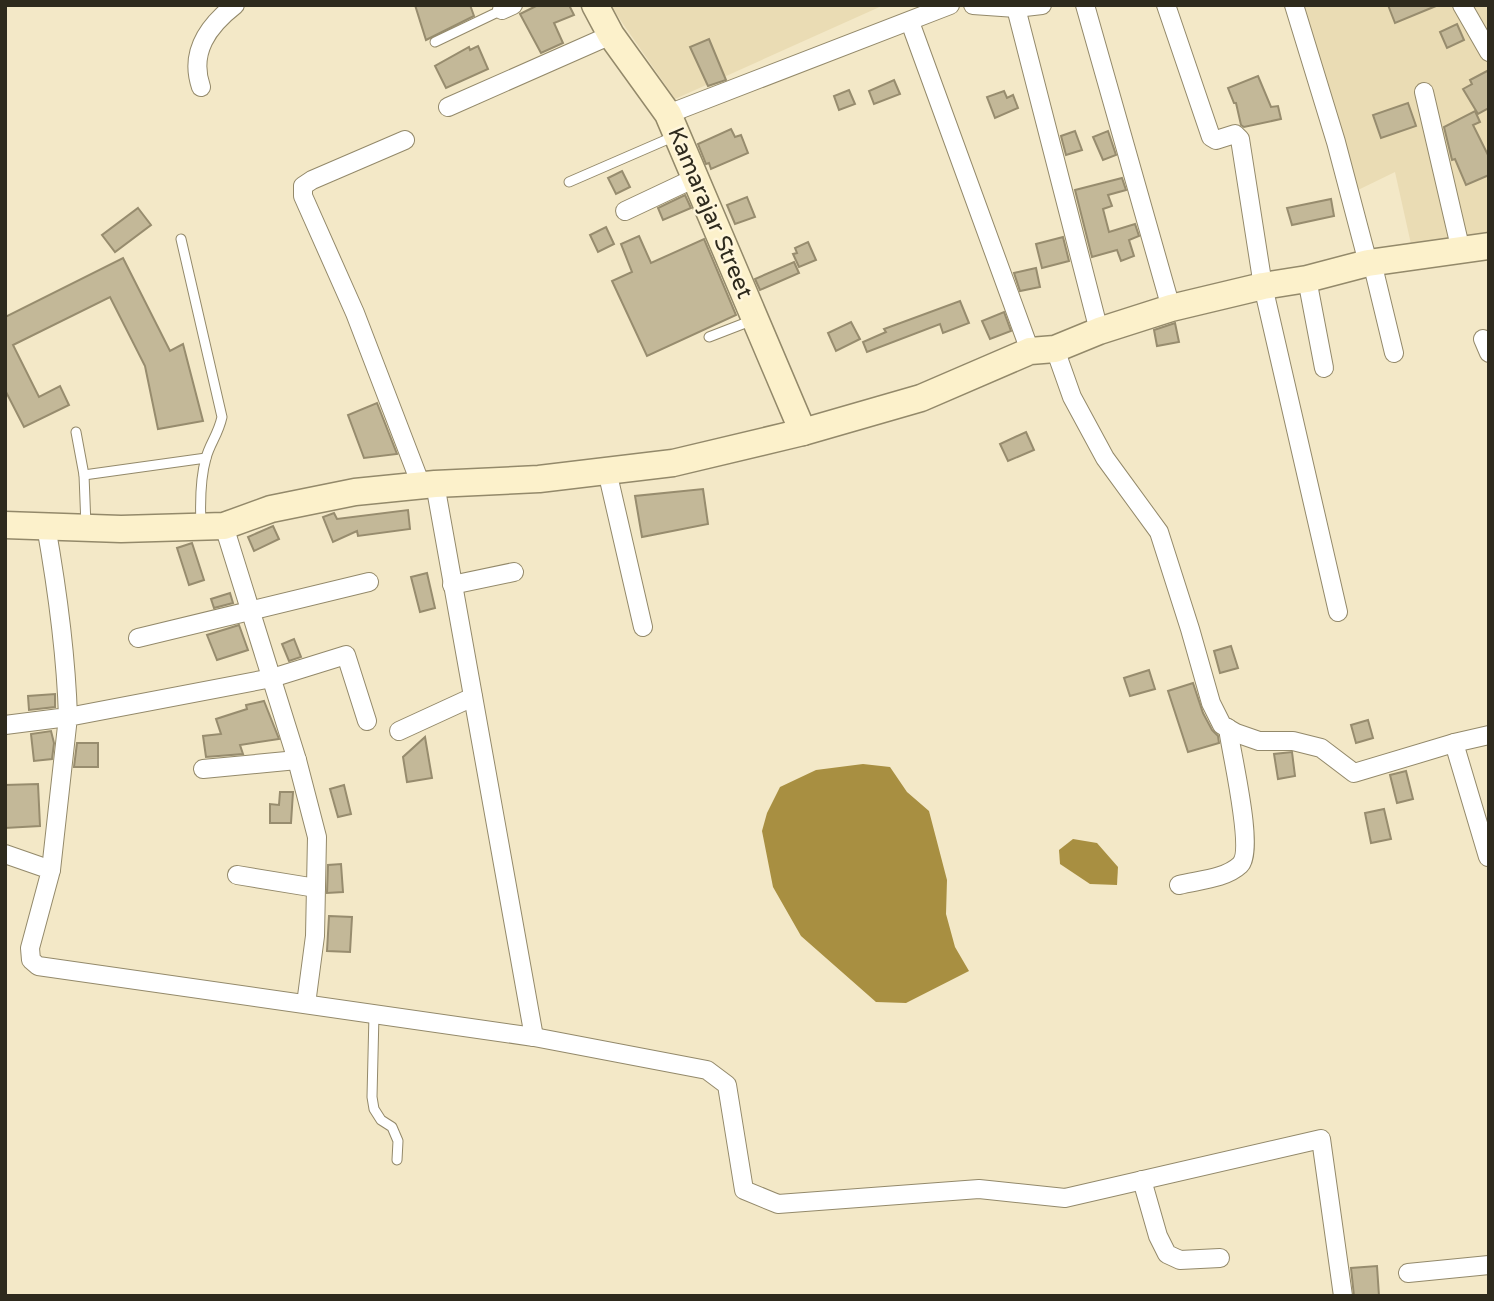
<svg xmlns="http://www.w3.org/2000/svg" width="1494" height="1301" viewBox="0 0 1494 1301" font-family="'Varela Round',sans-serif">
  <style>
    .built { fill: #eadcb4 }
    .water { fill: #a88f41 }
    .building { fill: #c3b898; stroke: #978c6e; stroke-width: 2 }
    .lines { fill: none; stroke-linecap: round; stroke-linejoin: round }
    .lane-casing { stroke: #93896a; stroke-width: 11 }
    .street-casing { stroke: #93896a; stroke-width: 20 }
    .secondary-casing { stroke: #93896a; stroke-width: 29 }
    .lane { stroke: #fff; stroke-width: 9 }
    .street { stroke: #fff; stroke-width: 18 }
    .secondary { stroke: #fcf1cb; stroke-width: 26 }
    .labels { text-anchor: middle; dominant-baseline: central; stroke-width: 5; stroke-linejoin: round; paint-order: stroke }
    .street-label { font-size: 23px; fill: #2e2a1d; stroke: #fff6db }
  </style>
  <rect width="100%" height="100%" fill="#f3e8c7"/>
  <g class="built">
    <polygon points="610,5 884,5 675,99"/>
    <polygon points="1304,5 1489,5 1489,232 1411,244 1395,172 1358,190"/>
  </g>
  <g class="water">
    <polygon points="863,764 890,767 907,792 929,811 947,880 946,914 955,947 969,971 906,1003 876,1002 801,936 773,887 762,831 767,813 780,787 816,770"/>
    <polygon points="1073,839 1097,843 1118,867 1117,885 1090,884 1060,864 1059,850"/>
  </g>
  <g class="building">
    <polygon points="415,5 470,5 474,16 426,40"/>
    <polygon points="538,5 569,5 574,15 554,23 563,43 541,53 520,14"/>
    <polygon points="1388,5 1436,5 1436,6 1395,23"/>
    <polygon points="1457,24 1464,40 1447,48 1440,32"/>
    <polygon points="709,39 726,80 708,86 690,47"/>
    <polygon points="478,46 488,69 446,88 435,66 469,47 470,50"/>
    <polygon points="1489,70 1489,108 1478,114 1463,89 1472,84 1470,80"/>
    <polygon points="1258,76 1271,107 1278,106 1281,119 1244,127 1241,125 1236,103 1234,103 1228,88"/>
    <polygon points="894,80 900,94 874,104 869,91"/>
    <polygon points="849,90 855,104 839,110 834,96"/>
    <polygon points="1004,91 1007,98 1013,95 1018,108 995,118 987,97"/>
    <polygon points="1408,103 1416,126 1381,138 1373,115"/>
    <polygon points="1475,111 1480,122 1473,125 1489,157 1489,175 1466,185 1455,159 1452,160 1444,127"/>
    <polygon points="731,129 735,137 741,135 748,153 711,169 709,163 706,164 698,144"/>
    <polygon points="1075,131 1082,150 1066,155 1061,136"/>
    <polygon points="1108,131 1116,155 1103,160 1093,137"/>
    <polygon points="622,171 630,187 616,194 608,178"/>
    <polygon points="1122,178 1126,190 1108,195 1112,206 1103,209 1109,232 1135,224 1139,236 1129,240 1134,256 1121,261 1117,250 1092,257 1075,190"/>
    <polygon points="685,195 691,208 663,220 658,208"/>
    <polygon points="747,197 755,217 735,224 727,205"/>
    <polygon points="1331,199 1334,216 1292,225 1287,208"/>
    <polygon points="138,208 151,225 115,252 102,235"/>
    <polygon points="606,227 614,244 598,252 590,235"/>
    <polygon points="639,236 651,263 704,239 736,315 647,356 612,281 632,272 621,244"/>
    <polygon points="1063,237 1069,261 1042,268 1036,244"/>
    <polygon points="808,242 816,260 799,267 793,254 797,253 795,248"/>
    <polygon points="123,258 170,351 183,344 203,421 158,429 145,366 110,297 13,345 39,397 60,386 69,405 24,427 5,390 5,317"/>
    <polygon points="794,262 799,273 760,290 755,279"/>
    <polygon points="1036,268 1040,287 1020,291 1014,273"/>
    <polygon points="960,301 969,323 943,333 940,324 867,352 863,342 886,332 884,329"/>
    <polygon points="1004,312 1011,331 990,339 982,321"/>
    <polygon points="851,322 860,339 836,351 828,333"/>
    <polygon points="1175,323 1179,342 1157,346 1154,330"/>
    <polygon points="377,403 397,454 364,458 348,415"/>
    <polygon points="1026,432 1034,450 1008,461 1000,444"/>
    <polygon points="703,489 708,524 642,537 635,496"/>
    <polygon points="408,510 410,529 358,536 357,531 333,542 323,517 334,513 337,519"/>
    <polygon points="273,526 279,539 254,551 248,537"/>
    <polygon points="192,543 204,580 189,585 177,548"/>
    <polygon points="427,573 435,608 420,612 411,577"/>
    <polygon points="230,593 233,603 214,608 211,599"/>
    <polygon points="239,625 248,650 217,660 207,635"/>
    <polygon points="294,639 301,657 289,661 282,644"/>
    <polygon points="1231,646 1238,668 1220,673 1214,651"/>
    <polygon points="1149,670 1155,689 1130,696 1124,678"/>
    <polygon points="1193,683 1203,713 1212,730 1218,736 1219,743 1188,752 1168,691"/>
    <polygon points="55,694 55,707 29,710 28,696"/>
    <polygon points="264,701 279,739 240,745 243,754 206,757 203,736 221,734 216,719 247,709 246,705"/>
    <polygon points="1368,720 1373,738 1356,743 1351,725"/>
    <polygon points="51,731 54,743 52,759 34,761 31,734"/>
    <polygon points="425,737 432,778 407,782 403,757"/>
    <polygon points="77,743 98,743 98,767 74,767"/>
    <polygon points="1292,752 1295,776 1278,779 1274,754"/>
    <polygon points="1406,771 1413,799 1397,803 1390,775"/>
    <polygon points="38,784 40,826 5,828 5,785"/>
    <polygon points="344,785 351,814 338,817 330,789"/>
    <polygon points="280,792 293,792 291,823 270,823 270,804 279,805"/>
    <polygon points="1384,809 1391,839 1371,843 1365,813"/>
    <polygon points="341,864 343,892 327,893 328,865"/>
    <polygon points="329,916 352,917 350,952 327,951"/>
    <polygon points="1377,1266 1379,1296 1354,1296 1351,1268"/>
  </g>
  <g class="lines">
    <g class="lane-casing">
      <g id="lane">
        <polyline points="435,42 502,10"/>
        <polyline points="569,182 675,136"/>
        <path d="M181,239L222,417C218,435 210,443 206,458C200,479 200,503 201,525"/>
        <polyline points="709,337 753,320"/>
        <polyline points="76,432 84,475 86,526"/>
        <polyline points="84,475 206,458"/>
        <polyline points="374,1014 372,1097 374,1109 381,1120 392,1127 398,1141 397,1160"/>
      </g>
    </g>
    <g class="street-casing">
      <g id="street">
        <polyline points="973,5 1016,8 1042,5"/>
        <polyline points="1085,5 1171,308"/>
        <polyline points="1166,5 1211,137 1216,140 1235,134 1240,139 1263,286 1338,612"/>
        <polyline points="1294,5 1336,142 1368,263"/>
        <polyline points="1462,5 1489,52"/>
        <polyline points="1016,8 1099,331"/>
        <polyline points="502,10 513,5"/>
        <polyline points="910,22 1030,351"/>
        <path d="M201,87C189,52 208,26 235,5"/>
        <polyline points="1424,92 1461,251"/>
        <polyline points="448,107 611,35"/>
        <polyline points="668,114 950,5"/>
        <polyline points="405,140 312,180 303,186 303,196 355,313 421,485"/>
        <polyline points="625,211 695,178"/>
        <polyline points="1372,262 1394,353"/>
        <polyline points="1307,279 1324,368"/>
        <polyline points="1483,339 1489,353"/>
        <polyline points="1055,349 1072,397 1105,458 1159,532 1190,629 1211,703 1222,725 1236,733 1259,741 1293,741 1321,748 1354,773 1454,743 1489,735"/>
        <polyline points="607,471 643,627"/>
        <polyline points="435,484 534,1037"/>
        <polyline points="224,526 297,760 317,837 315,936 306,1004"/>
        <polyline points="452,585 514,572"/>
        <polyline points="138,638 369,582"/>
        <path d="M5,725L68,717C66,653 57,588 46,526"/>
        <polyline points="399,731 473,697"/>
        <polyline points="1454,743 1488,857"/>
        <polyline points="203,769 297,760"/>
        <polyline points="5,854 51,870 30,948 31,960 38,966 534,1037 707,1070 727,1085 744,1190 778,1204 979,1189 1065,1198 1321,1139 1343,1296"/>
        <polyline points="51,870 68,717 272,678 346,655 367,721"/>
        <polyline points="237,875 316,888"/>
        <path d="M1179,885C1198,880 1225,879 1240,865C1255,850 1231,753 1228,728"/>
        <polyline points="1142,1180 1158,1236 1167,1254 1180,1260 1220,1258"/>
        <polyline points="1408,1273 1489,1265"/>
      </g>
    </g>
    <g class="secondary-casing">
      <g id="secondary">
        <polyline points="595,5 611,35 668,114 803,432"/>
        <polyline points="5,525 121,529 224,526 271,509 355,492 435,484 539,479 673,463 803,432 921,398 1030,351 1055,349 1099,331 1171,308 1263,286 1307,279 1368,263 1489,246"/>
      </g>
    </g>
    <use href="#lane" class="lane"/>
    <use href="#street" class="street"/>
    <use href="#secondary" class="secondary"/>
  </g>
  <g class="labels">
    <g class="street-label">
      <text transform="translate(710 213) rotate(67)">Kamarajar Street</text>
    </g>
  </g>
  <rect width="1494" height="1301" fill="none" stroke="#2e2a1d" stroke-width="14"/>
</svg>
